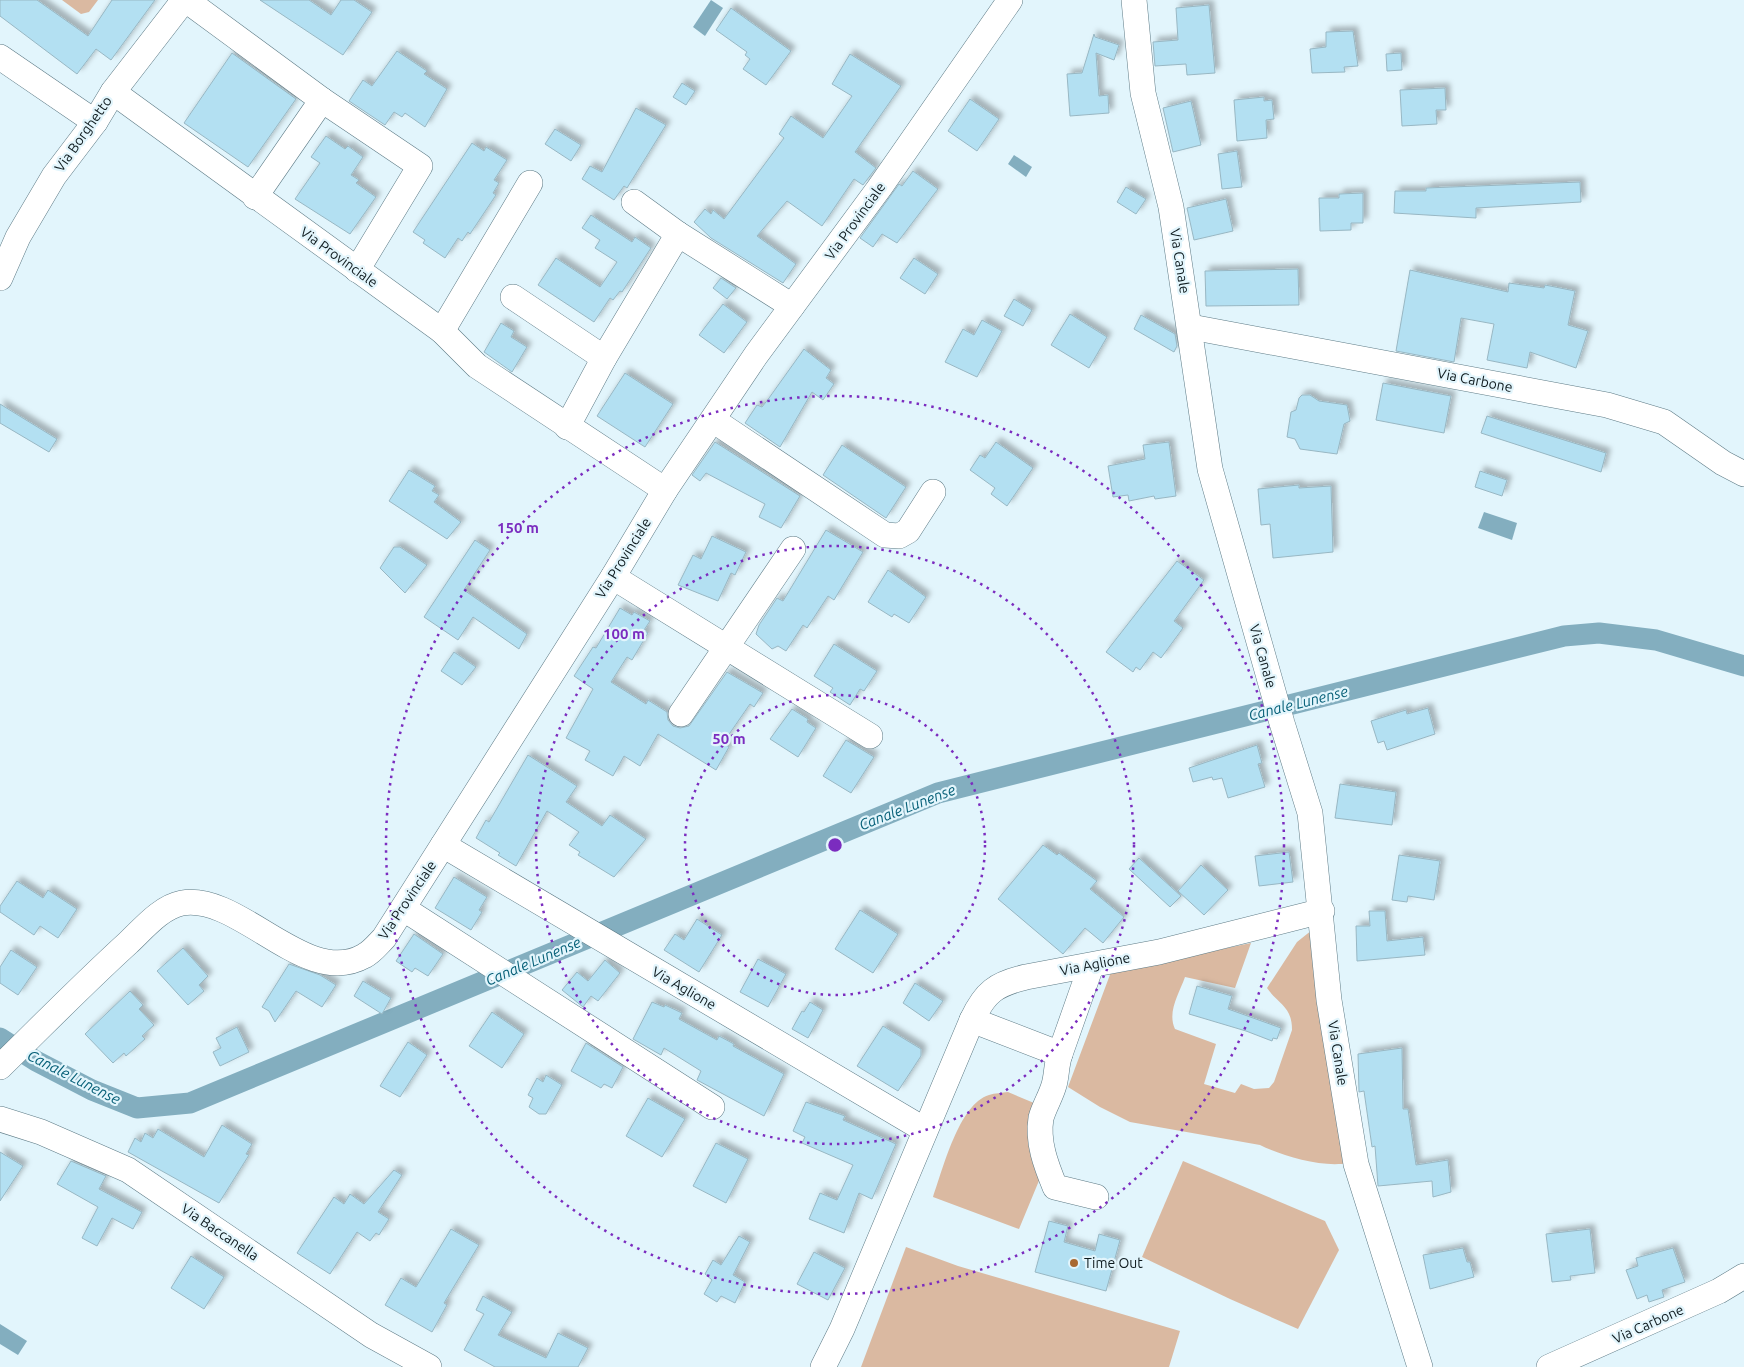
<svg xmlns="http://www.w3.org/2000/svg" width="1744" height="1367" viewBox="0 0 1744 1367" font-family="Ubuntu,sans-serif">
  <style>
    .green { fill: #dab9a1 }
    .water { fill: #83aebf }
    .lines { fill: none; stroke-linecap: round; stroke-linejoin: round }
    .canal { stroke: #83aebf; stroke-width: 21 }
    .building { fill: #b3e0f2; stroke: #98b7c3; filter: url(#shadow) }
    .minor-casing { stroke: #5e7b86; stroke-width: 26 }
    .minor { stroke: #fff; stroke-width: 25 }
    .ring { fill: none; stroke: #7b2cbf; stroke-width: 2.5; stroke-dasharray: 2.5 5 }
    .poi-dot { fill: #a86831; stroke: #e2f5fc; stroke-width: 2 }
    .labels { text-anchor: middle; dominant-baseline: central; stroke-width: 4.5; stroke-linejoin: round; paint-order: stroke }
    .street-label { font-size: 14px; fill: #0e1a1e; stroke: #e2f5fc }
    .poi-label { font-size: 14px; fill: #0e1a1e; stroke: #e2f5fc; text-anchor: start }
    .water-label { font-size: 15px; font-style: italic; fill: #076078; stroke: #e2f5fc }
    .centre { fill: #7b2cbf; stroke: #e2f5fc; stroke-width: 2.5 }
    .ring-label { font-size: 15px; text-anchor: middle; font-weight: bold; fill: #7b2cbf; stroke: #e2f5fc; stroke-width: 4.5; stroke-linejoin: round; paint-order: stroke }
  </style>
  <defs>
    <filter id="shadow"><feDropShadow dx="4.5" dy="-4.5" stdDeviation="2.5" flood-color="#0004"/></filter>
  </defs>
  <rect width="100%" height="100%" fill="#e2f5fc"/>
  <g class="green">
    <polygon points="62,0 98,0 89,12 81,14"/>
    <path d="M1312,930L1348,1163C1323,1168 1282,1156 1260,1145L1130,1122L1100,1107L1068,1087L1111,972L1251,943L1235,988L1185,977C1179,994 1167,1012 1175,1029L1216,1044L1204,1084L1235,1093L1241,1084L1254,1089L1269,1088L1274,1082L1292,1030C1292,1006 1279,1005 1267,988L1297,942Z"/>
    <path d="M1008,1092L1034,1103L1043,1171L1019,1229L933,1197C943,1169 959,1104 989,1095C995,1093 1002,1093 1008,1092Z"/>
    <polygon points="1183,1161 1325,1221 1339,1250 1298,1329 1230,1299 1142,1257"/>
    <polygon points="906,1247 958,1266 1180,1331 1169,1367 861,1367"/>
  </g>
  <g class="water">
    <polygon points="711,0 723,8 705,36 693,27"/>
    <polygon points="1014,155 1032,167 1026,177 1008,164"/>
    <polygon points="1484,512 1517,523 1512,540 1478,528"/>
    <polygon points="0,1324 27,1341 18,1355 0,1344"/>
  </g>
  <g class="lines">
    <polyline class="canal" points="0,1038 36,1061 92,1090 137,1108 190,1103 938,793 1564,636 1599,633 1656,640 1744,666"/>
  </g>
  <g class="building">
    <polygon points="0,0 37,0 88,36 112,0 155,0 111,60 96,49 77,74 0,16"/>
    <polygon points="260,0 309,0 331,15 341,0 354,0 372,12 343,55"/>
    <polygon points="1209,5 1215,73 1187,75 1186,64 1155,66 1153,42 1178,40 1176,8"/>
    <polygon points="731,8 791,51 766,85 743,69 750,59 745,55 747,52 716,30"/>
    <polygon points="1353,31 1358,66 1344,67 1345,72 1312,73 1310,49 1326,47 1326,32"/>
    <polygon points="1094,34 1095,37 1119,45 1114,60 1096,53 1099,96 1108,95 1109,113 1070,116 1067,74 1082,73"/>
    <polygon points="397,51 427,71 424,74 447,89 425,127 405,113 402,117 394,112 385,125 349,101 363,80 372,86"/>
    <polygon points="232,53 296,99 248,167 184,123"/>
    <polygon points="1401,53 1402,70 1387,71 1386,54"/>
    <polygon points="850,54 901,86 855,152 876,168 863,185 854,179 822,226 787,201 757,236 796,264 783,283 711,238 694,222 705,209 711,214 713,210 724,219 784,138 779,134 791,116 823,138 852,96 832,84"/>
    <polygon points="682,83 695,91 686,105 673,97"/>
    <polygon points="1445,88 1446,110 1436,110 1437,124 1402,126 1400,90"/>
    <polygon points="1264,97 1264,101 1272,100 1274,119 1266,120 1267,138 1237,141 1234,100"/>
    <polygon points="970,99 999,119 977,151 948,131"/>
    <polygon points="1191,101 1201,145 1173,152 1163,108"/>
    <polygon points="636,108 666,125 627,188 624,186 614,200 582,179 590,166 602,172"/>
    <polygon points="555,129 581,145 571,161 545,144"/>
    <polygon points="326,136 345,149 348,146 363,157 351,175 359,180 356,183 376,197 350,234 295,199 320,163 311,157"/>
    <polygon points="472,143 484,151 486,147 507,160 494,180 499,183 493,193 496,195 470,234 468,232 462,241 458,238 445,258 423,243 425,240 413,232"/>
    <polygon points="1237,151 1242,187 1222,189 1218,154"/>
    <polygon points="913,171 938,189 897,243 882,234 873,247 860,238 899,184 902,186"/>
    <polygon points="1580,182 1581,202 1476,208 1476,218 1394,213 1395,191 1426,191 1426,188"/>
    <polygon points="1126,187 1146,199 1136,214 1117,202"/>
    <polygon points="1363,193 1363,223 1351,223 1351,230 1320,231 1319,198 1339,198 1339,194"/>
    <polygon points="1226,199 1233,231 1194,240 1187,208"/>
    <polygon points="591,215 632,242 635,237 651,248 622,292 620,291 613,300 610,298 594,322 538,285 556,258 600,287 617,262 595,248 600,240 582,228"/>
    <polygon points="914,258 938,274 925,294 900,278"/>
    <polygon points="1298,269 1299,305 1206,306 1205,271"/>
    <polygon points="1410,270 1508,292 1509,283 1544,288 1545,285 1575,291 1568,325 1588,331 1576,368 1530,352 1527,368 1487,360 1494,324 1461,318 1454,362 1396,351"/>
    <polygon points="721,278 736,288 727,299 713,288"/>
    <polygon points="1014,299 1032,310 1023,326 1004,316"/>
    <polygon points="723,304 747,322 724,353 699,335"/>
    <polygon points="1070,314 1107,337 1089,368 1051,345"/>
    <polygon points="1141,315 1175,334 1177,346 1174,352 1134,329"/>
    <polygon points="982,320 1002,331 977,377 945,362 963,329 974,335"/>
    <polygon points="501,323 514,331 511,337 527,347 512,372 484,352"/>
    <polygon points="804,349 831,370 826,378 834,384 823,400 812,392 780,447 745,423 757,405 762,407 769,398"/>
    <polygon points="625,373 673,404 645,447 597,416"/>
    <polygon points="1383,383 1451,396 1444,433 1376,420"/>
    <polygon points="1302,395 1310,395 1319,401 1347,405 1350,421 1344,424 1337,454 1300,449 1295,439 1287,437 1291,412 1296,410 1299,398"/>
    <polygon points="0,404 57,439 49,452 0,423"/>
    <polygon points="1487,416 1606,453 1601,472 1481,433"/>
    <polygon points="715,442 800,496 781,528 759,517 765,504 706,473 700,481 692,475"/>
    <polygon points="996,442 1033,468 1007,506 991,494 995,488 970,470 980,455 985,458"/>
    <polygon points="1169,442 1176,496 1155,499 1154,496 1129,501 1128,495 1113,497 1108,466 1145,459 1143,445"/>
    <polygon points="842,445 906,487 886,518 823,475"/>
    <polygon points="409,470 435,486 432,491 439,495 434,502 461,522 447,539 389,501"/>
    <polygon points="1480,471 1507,480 1502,496 1475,487"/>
    <polygon points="1299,485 1299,488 1331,486 1333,552 1273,558 1270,524 1261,525 1258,489"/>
    <polygon points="826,530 863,552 834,600 828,596 807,628 803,625 786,651 778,646 772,649 756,634 759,625 777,598 783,601"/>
    <polygon points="712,536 746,552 735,575 731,573 718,601 678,585 693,555 701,559"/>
    <polygon points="475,540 490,550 464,590 527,634 519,649 473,617 458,640 424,617"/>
    <polygon points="394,547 400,547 427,565 405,593 380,568"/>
    <polygon points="1177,561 1204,580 1174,621 1183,628 1161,658 1153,652 1140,670 1136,667 1133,672 1106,652"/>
    <polygon points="888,570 926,597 909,623 894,614 892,617 868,602"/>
    <polygon points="620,608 632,615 634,612 650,621 644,630 648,633 632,660 627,657 611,682 646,704 648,700 667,712 668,720 673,726 680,728 689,726 727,672 763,693 754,707 750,704 723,743 729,747 716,770 658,734 640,766 624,756 613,776 585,760 590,751 566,738 593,689 574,676 593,647 596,648"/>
    <polygon points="834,644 877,671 864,691 860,689 850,705 830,692 833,688 814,676"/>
    <polygon points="454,652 476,667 462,685 441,671"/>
    <polygon points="1428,708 1435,734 1387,750 1384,741 1378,743 1371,721 1406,710 1407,714"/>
    <polygon points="792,709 808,719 807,722 816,728 798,757 770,739"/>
    <polygon points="846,740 874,757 851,793 823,776"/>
    <polygon points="1257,745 1262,763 1258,764 1265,787 1228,798 1222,778 1213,780 1212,777 1193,782 1189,768"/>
    <polygon points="528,755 577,786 566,802 602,826 610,815 646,839 614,877 578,855 580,852 569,845 579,832 547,811 516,866 498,855 500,853 476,838 486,820 489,822"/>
    <polygon points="1340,784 1396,792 1392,825 1335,818"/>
    <polygon points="1043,845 1057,855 1059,853 1097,881 1090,889 1124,917 1103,943 1085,928 1063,954 998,899"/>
    <polygon points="1289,852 1293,882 1259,886 1255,856"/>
    <polygon points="1399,855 1440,861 1434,900 1408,896 1407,902 1392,900"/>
    <polygon points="1139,858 1181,896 1170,907 1129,869"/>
    <polygon points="1201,865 1228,890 1204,915 1178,891"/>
    <polygon points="454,877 487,897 479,910 482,912 471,930 435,908"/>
    <polygon points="17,881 43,898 48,890 77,909 58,938 40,926 34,935 0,912 0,906"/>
    <polygon points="860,910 898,934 873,973 835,949"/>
    <polygon points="1369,911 1385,911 1387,941 1423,937 1425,955 1357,961 1356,926 1370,926"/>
    <polygon points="697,919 722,935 699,972 664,950 675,934 684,940"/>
    <polygon points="414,934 443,954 428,976 415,968 412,972 396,961"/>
    <polygon points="183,948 208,976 199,985 204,991 188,1005 157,971"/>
    <polygon points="11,950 37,967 18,995 0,983 0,967"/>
    <polygon points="758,959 786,974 768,1007 740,992"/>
    <polygon points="605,960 620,973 598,1001 591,996 583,1007 562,990 577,972 588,981"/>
    <polygon points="289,964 320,975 336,985 322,1007 296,991 275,1022 269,1011 262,1007"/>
    <polygon points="363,981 391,998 382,1014 354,996"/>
    <polygon points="915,983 943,1001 929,1021 903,1003"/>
    <polygon points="1197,986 1232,996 1228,1009 1281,1028 1277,1039 1273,1038 1272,1041 1246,1031 1189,1014"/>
    <polygon points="130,991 143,1005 139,1009 154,1025 142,1036 145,1039 126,1056 124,1053 113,1063 85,1034"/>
    <polygon points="652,1002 664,1007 665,1005 682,1013 679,1019 717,1040 719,1036 734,1044 733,1046 784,1074 764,1116 697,1080 701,1071 664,1048 661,1055 633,1039"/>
    <polygon points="810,1002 823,1010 808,1038 792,1029 802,1011 804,1012"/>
    <polygon points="492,1012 524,1034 502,1068 469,1046"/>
    <polygon points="883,1026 921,1049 921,1056 898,1091 857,1066"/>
    <polygon points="237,1027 249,1052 220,1066 213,1052 221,1048 216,1038"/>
    <polygon points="408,1042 427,1055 400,1097 380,1086"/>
    <polygon points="586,1043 623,1067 612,1088 604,1084 601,1088 571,1071"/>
    <polygon points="1402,1048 1403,1109 1408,1109 1416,1165 1448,1160 1451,1192 1433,1197 1432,1181 1378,1186 1375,1146 1372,1147 1364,1091 1359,1092 1358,1054"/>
    <polygon points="546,1075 562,1085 546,1114 539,1114 529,1107 533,1098 528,1095 537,1078 543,1082"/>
    <polygon points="648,1098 685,1119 662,1157 626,1136"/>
    <polygon points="806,1102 845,1116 843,1120 896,1144 872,1199 859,1193 844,1233 809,1219 820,1193 837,1200 853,1165 802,1143 805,1137 793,1131"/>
    <polygon points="222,1125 252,1144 246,1154 249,1155 219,1203 128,1152 135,1138 141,1142 145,1133 153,1138 158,1129 204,1157"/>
    <polygon points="716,1143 748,1159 726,1203 693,1186"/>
    <polygon points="0,1152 23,1166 0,1201"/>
    <polygon points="71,1161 106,1176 99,1189 142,1212 133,1229 112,1218 97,1246 82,1238 98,1207 57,1184"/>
    <polygon points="394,1170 402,1175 378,1212 389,1219 379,1235 376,1233 370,1241 357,1232 330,1274 297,1253 334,1197 344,1204 350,1194 364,1204"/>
    <polygon points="1049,1221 1068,1226 1064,1242 1095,1251 1099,1234 1120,1240 1106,1291 1035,1272"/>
    <polygon points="451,1229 479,1245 444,1303 447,1305 432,1332 385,1305 401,1278 416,1287"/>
    <polygon points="1590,1229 1595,1273 1570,1276 1571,1280 1552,1282 1546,1234"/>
    <polygon points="739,1236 750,1242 733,1275 745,1282 735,1303 721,1296 717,1302 704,1294 712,1280 705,1274 713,1260 721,1265"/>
    <polygon points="1463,1248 1467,1262 1470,1262 1474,1277 1430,1289 1423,1255"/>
    <polygon points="1673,1248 1685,1282 1662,1290 1664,1297 1649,1302 1647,1295 1637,1299 1626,1270 1638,1266 1636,1258"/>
    <polygon points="814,1252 845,1268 828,1300 797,1284"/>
    <polygon points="191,1256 224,1277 204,1309 171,1288"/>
    <polygon points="483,1296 512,1312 498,1335 546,1358 558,1333 588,1348 578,1367 495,1367 464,1350 484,1314 476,1310"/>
  </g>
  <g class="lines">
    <g class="minor-casing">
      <g id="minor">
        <polyline points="186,0 322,100"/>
        <polyline points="1134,0 1143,93 1171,207 1210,469 1282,723 1310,813 1329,1000 1356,1164 1420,1367"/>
        <polyline points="0,57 95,122"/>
        <polyline points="113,92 442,331 477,366 665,490"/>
        <polyline points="255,197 322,100 420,166 357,270"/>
        <polyline points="634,202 678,234"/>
        <polyline points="0,278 18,237 54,176 95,122 113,92 184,0"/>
        <polyline points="513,297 604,358"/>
        <polyline points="1191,327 1607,405 1664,422 1723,463 1744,474"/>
        <polyline points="442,331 530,183"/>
        <polyline points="713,420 885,535 899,536 908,531 933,492"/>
        <polyline points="567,427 604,358 678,234 792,306"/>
        <polyline points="613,577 870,736"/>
        <polyline points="681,714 793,549"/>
        <polyline points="443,845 925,1130"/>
        <polyline points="404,909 712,1107"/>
        <polyline points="972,1020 1060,1054 1091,966"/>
        <path d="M1060,1054C1056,1065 1057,1075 1054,1085C1051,1096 1044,1107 1041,1118C1037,1142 1046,1165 1055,1187L1096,1197"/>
        <path d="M0,1067C42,1026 84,983 128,943C143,929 161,907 182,903C240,893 306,989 364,956C372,952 378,944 384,938L613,577L665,490L756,355L880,187L1010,0"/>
        <polyline points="0,1119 41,1132 128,1170 371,1335 429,1367"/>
        <path d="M823,1367L842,1329L972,1020C985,992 996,984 1026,977L1159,952L1322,911"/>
        <polyline points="1549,1367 1719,1291 1744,1276"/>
      </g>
    </g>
    <use href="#minor" class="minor"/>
  </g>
  <g class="ring">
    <circle cx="835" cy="845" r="150"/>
    <circle cx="835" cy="845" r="299"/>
    <circle cx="835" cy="845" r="449"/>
  </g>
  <circle class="poi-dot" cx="1074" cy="1263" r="5"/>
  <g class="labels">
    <g class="street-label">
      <text transform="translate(83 134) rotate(-55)">Via Borghetto</text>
      <text transform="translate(855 221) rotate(-54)">Via Provinciale</text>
      <text transform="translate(339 257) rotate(36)">Via Provinciale</text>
      <text transform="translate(1180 261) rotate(81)">Via Canale</text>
      <text transform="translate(1475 380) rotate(11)">Via Carbone</text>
      <text transform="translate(623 558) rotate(-58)">Via Provinciale</text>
      <text transform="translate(1263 656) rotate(74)">Via Canale</text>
      <text transform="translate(407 900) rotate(-56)">Via Provinciale</text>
      <text transform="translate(1095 964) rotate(-11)">Via Aglione</text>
      <text transform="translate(684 988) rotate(30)">Via Aglione</text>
      <text transform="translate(1338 1053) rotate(81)">Via Canale</text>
      <text transform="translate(220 1232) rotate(34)">Via Baccanella</text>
      <text transform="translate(1648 1324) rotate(-24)">Via Carbone</text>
    </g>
    <g class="poi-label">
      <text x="1084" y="1263">Time Out</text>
    </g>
    <g class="water-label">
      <text transform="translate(1298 703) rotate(-14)">Canale Lunense</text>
      <text transform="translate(907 807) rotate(-21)">Canale Lunense</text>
      <text transform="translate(533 961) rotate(-23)">Canale Lunense</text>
      <text transform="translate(74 1077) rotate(27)">Canale Lunense</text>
    </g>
  </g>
  <circle cx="835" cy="845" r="8" class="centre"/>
  <g class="ring-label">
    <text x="518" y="533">150 m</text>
    <text x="624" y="639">100 m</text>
    <text x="729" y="744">50 m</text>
  </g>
</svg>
